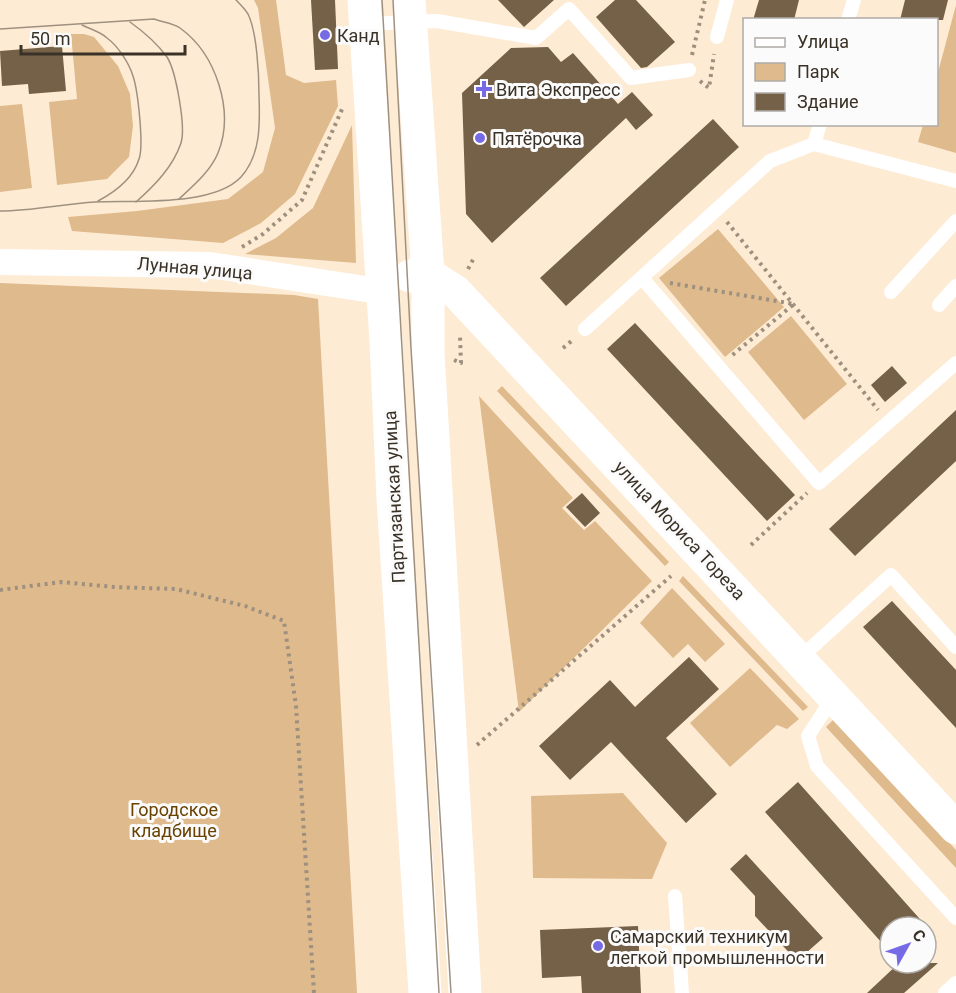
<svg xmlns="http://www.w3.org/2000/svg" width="956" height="993" viewBox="0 0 956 993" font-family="Roboto,sans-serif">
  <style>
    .green { fill: #dfba8d }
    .building { fill: #756048 }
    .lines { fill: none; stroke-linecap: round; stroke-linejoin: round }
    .path { stroke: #9e907f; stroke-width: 4; stroke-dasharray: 3 4.5; stroke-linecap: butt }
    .lane { stroke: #fff; stroke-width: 14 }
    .street { stroke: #fff; stroke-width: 26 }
    .secondary { stroke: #fff; stroke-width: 33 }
    .tram { stroke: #9f9180; stroke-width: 1.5 }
    .poi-dot { fill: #766ae5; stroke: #fbfbfb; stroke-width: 2 }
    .labels { text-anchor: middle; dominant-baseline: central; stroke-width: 6; stroke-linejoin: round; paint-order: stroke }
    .poi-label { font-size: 18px; fill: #3b3227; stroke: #fbfbfb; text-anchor: start }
    .street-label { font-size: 18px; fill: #3b3227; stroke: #fbfbfb }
    .park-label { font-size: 18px; fill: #694100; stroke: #fbfbfb }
  </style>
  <rect width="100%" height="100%" fill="#feebd4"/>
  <g class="green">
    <polygon points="254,0 276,0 286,75 304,83 336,80 338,106 295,194 261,223 223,243 72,231 68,217 137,211 228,199 263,172 275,128 258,8"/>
    <polygon points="956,5 956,153 918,142 923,125 936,124 937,76"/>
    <polygon points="71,34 84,34 94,37 118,66 130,94 133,126 129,157 107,179 57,185 49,102 77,99"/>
    <polygon points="22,104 32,188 0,192 0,106"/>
    <polygon points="352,125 356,263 245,254 276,238 313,208"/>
    <polygon points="718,229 784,307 725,357 659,278"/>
    <polygon points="0,283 294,295 318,299 357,993 0,993"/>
    <polygon points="791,316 847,384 804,420 748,352"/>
    <polygon points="502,386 669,562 665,566 497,391"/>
    <polygon points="479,396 573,498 562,508 584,530 595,521 652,581 519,712"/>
    <polygon points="683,576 808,707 803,711 679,581"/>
    <polygon points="672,588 725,644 705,662 688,644 673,658 640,623"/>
    <polygon points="750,668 799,719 787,729 777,725 730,767 690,723"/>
    <polygon points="835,718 956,850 956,868 826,727"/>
    <polygon points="623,793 667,843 652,879 533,878 531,796"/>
  </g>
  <g class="building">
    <polygon points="311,0 335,0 338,69 315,70"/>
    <polygon points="498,0 554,0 524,27"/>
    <polygon points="615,0 636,0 675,42 647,67 641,68 596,17"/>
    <polygon points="759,0 799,0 794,20 753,20"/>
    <polygon points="905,0 948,0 943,20 900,20"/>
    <polygon points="62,46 66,91 29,94 28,84 2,86 0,51"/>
    <polygon points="548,47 561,62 573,53 618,104 632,92 653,115 636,130 626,118 492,243 466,214 462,93 511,48"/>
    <polygon points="713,119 739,147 566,306 540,278"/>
    <polygon points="635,323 795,495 767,521 607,349"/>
    <polygon points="892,366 907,383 885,402 871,385"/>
    <polygon points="956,410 956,461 855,556 829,529"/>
    <polygon points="582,493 600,513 585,527 566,507"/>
    <polygon points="892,601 956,670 956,728 863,627"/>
    <polygon points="689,657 719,689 666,738 717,794 686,823 611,742 570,780 539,746 610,680 635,707"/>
    <polygon points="798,782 927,927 890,927 890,952 765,812"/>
    <polygon points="746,854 823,938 797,961 755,916 755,896 730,869"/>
    <polygon points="638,926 641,993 582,993 581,976 542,978 540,930"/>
    <polygon points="899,963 938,963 904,993 867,993"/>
  </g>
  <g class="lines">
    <g class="path">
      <polyline points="692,55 705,0"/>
      <polyline points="700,81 709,88 714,54"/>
      <polyline points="727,222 878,410"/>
      <polyline points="242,247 263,234 302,200 343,107"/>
      <polyline points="468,269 475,256"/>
      <polyline points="670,283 794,304 730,357"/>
      <polyline points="563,348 574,339"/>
      <polyline points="454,360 461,363 460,336"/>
      <polyline points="751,545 807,493"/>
      <polyline points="0,590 61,582 114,587 176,589 245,606 284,621 296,706 314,993"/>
      <polyline points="477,745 671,576"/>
    </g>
    <g class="lane">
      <polyline points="848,20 854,0"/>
      <polyline points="365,24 437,21 536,38 569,9 631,78 689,70"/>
      <polyline points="717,37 727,0"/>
      <polyline points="814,144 820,124"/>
      <polyline points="642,278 819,483 956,363"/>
      <polyline points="891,292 956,221"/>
      <polyline points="939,305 956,286"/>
      <polyline points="585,329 770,161 814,144 956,181"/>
      <polyline points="799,659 891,575 956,647"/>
      <polyline points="834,696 808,736 817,766 956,918"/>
      <polyline points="675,896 682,993"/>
      <polyline points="945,993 956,983"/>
    </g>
    <polyline class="street" points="0,262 210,265 372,290 382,278"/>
    <g class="secondary">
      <polyline points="364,0 386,341 393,498 425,993"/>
      <polyline points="409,0 428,274 428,352 465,993"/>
      <polyline points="410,276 428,274 456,292 956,828"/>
    </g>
    <g class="tram">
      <polyline points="382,0 439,993"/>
      <polyline points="393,0 411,348 451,993"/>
      <path d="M130,22C144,32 156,42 167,57C176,71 186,127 181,143C173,167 154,186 136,202"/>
      <path d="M82,25C90,29 101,32 107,38C118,46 129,63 133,76C138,91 144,146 139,159C133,179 115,192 98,201"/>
      <path d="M0,29L154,19C162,22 173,23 180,28C216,54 235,111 218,153C210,172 193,186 179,199"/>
      <path d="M0,211C32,211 63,204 95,202C133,200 213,207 241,177C261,155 260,123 259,95C259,75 257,32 248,14C245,9 240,4 236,0"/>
    </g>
  </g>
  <g class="poi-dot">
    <circle cx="325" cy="35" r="6"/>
    <path d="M481 80h6v6h6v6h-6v6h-6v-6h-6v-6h6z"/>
    <circle cx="480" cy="138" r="6"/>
    <circle cx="598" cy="946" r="6"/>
  </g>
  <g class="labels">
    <g class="poi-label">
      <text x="337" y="35">Канд</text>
      <text x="496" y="89">Вита Экспресс</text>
      <text x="492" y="138">Пятёрочка</text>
      <text x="610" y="936">Самарский техникум<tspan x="610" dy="21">легкой промышленности</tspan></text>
    </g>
    <g class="street-label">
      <text transform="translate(195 268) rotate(5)">Лунная улица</text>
      <text transform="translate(394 497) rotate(-93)">Партизанская улица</text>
      <text transform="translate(680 530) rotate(47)">улица Мориса Тореза</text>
    </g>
    <g class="park-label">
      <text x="174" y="809">Городское<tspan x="174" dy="21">кладбище</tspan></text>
    </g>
  </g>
  <rect x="743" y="18" width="195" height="108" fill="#fbfbfb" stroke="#aeaba6" stroke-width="1.5"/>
  <rect x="755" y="38" width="30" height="9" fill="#ffffff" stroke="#aeaba6" stroke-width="1.5"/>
  <text x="797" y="48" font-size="18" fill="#3b3227">Улица</text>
  <rect x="755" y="63" width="30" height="18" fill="#dfba8d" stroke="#aeaba6" stroke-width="1.5"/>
  <text x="797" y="78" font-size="18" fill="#3b3227">Парк</text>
  <rect x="755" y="93" width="30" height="18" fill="#756048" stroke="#aeaba6" stroke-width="1.5"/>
  <text x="797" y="108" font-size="18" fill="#3b3227">Здание</text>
  <g transform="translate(908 945) rotate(50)"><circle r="28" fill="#fbfbfb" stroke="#aeaba6" stroke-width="1.5"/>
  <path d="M0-4.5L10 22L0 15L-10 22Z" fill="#766ae5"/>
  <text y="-9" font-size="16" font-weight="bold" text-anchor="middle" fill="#3b3227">С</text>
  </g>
  <path d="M21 45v9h164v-9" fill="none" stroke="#3b3227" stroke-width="3"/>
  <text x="30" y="45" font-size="18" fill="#3b3227" stroke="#fbfbfb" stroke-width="4.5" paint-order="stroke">50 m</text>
</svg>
